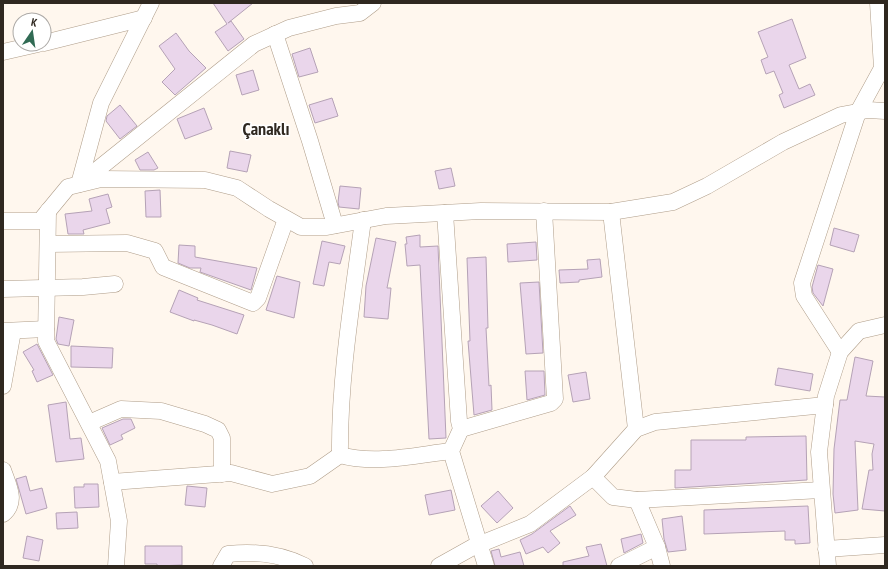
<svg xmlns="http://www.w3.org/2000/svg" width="888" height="569" viewBox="0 0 888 569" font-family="'PT Sans Narrow',sans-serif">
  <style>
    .building { fill: #ead6eb; stroke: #b5a2b6 }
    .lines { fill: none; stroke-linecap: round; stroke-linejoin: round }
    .minor-casing { stroke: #af9d89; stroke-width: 17 }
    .minor { stroke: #fff; stroke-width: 16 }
    .labels { text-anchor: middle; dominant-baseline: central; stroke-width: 3; stroke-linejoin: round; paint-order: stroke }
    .district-label { font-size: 18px; font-weight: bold; fill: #2f2820; stroke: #fff }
  </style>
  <rect width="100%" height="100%" fill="#fff7ee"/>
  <g class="building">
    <polygon points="213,3 253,3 228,23 231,21 244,39 228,51 215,32 227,24"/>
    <polygon points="792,19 806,58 789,65 799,89 810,84 815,95 784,108 779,95 783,93 774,71 766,74 761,60 768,57 758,32"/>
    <polygon points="176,33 189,51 206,68 175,95 162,82 175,69 159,46"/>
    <polygon points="310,48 318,72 299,77 292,54"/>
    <polygon points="253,70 259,90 242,95 236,75"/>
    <polygon points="332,98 338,116 315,123 309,105"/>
    <polygon points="120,105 137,126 120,139 106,121 107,116"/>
    <polygon points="204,108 212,129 185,139 177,119"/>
    <polygon points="230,151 251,155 247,172 227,168"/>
    <polygon points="148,152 158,168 154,170 140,170 135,160"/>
    <polygon points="451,168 455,186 439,189 435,171"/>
    <polygon points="340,186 361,188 359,209 339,207 338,202"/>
    <polygon points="160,190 161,217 146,217 145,191"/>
    <polygon points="108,194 112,207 106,209 110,223 83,230 84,234 68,234 65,214 92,211 89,199"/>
    <polygon points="834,228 859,235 854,252 830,245"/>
    <polygon points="420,235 420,247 438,246 446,438 429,439 420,265 407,266 405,244 407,244 406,237"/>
    <polygon points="376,238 396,242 387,288 391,288 388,319 364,317 366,286"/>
    <polygon points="322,241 345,246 340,264 329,262 324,286 313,284"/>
    <polygon points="536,242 537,260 508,262 507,244"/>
    <polygon points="179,245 195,246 195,257 257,268 251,290 200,272 201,268 190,268 178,263"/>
    <polygon points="486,257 488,328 486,328 489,386 491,385 492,410 474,415 468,341 470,341 467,258"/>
    <polygon points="600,259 602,277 579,280 579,282 560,283 559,270 588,269 587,260"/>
    <polygon points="818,265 833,269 823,306 813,293 812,287"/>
    <polygon points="277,276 300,282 294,318 266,310"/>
    <polygon points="539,282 543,353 526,354 520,283"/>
    <polygon points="179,290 198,298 197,300 244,315 237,334 212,325 194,320 194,321 170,312"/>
    <polygon points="59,317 74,320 69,346 58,344 56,339"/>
    <polygon points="37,344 53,375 37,382 32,371 34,370 23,352"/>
    <polygon points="71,346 113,348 112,368 71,367"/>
    <polygon points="855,357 873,361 866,396 885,397 885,511 862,509 869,470 873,470 872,454 874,444 855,441 858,510 835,513 833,494 834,449 840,400 847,400"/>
    <polygon points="778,368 813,374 810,391 775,385"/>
    <polygon points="525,371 544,371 545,395 527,400"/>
    <polygon points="586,372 590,399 573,402 568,375"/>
    <polygon points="66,402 70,439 81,438 84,459 56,462 48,405"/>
    <polygon points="123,419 131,419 135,428 121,435 123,439 110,445 102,428"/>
    <polygon points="806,436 807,480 675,488 675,470 691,470 691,440 746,440 746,437"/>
    <polygon points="26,476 30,491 42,488 47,508 26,514 16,479"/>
    <polygon points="84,484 98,484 99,507 75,508 74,487 84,487"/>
    <polygon points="187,486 207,488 205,507 185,505"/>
    <polygon points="451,490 455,510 429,515 425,495"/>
    <polygon points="498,491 513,508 497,523 481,506"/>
    <polygon points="570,506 576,515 550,531 560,543 548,553 543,547 526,554 520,540 532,534"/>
    <polygon points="808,506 810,543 795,544 795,540 785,540 785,531 704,534 704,510"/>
    <polygon points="77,512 78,528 57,529 56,513"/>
    <polygon points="682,516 686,550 668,552 664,539 662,519"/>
    <polygon points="641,534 643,543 624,553 621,539"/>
    <polygon points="27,536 43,540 39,561 23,558"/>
    <polygon points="601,544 607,566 563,566 563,562 589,556 586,547"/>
    <polygon points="145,546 182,546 182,565 157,566 157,564 145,564"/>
    <polygon points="499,549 501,557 520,552 524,566 495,566 491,551"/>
  </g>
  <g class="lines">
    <g class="minor-casing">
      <g id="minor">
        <polyline points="275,34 310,141 335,225"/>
        <polyline points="44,43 144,18"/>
        <polyline points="3,52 38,44"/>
        <polyline points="82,182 254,44 289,28 336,16 360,13 373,3"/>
        <polyline points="79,184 101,103 151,3"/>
        <polyline points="48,211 46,341 108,461 119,521 116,566"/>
        <polyline points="611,212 636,429"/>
        <polyline points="445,213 459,421 461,429 451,451 486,566"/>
        <polyline points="3,221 40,221 68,187 101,179 205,180 237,188 269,209 301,227 327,227 386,216 481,211 611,212 673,202 707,186 783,142 841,115 868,110 885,111"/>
        <polyline points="48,244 127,243 155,251 163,267 253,303 258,298 286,219"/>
        <polyline points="3,289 83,287 115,284"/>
        <polyline points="3,331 46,329"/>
        <polyline points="840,352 804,296 802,283 858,112 882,68 878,3"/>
        <polyline points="3,386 13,331"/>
        <polyline points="89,423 121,409 161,411 205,424 218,430 222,438 222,474"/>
        <polyline points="461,429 551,403 555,399 544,211"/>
        <path d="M340,455C339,378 353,296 363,220"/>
        <path d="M340,455C375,465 416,455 451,451"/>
        <path d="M3,470C8,485 18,502 3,514"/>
        <polyline points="593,477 613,497 637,500 821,490"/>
        <polyline points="112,482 231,473 272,484 310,476 340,455"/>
        <polyline points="637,500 657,547 662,566"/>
        <polyline points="826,549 885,545"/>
        <path d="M221,566L228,554C255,551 281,554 305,566"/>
        <polyline points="439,566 473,547 530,524 593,477 636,429 655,422 825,405"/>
        <polyline points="619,566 657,547"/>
        <polyline points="828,566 819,452 826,396 840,352 859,331 885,325"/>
      </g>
    </g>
    <use href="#minor" class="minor"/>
  </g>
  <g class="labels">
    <g class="district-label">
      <text x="266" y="128">Çanaklı</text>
    </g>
  </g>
  <rect width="888" height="569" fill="none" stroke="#2f2820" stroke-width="8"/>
  <g transform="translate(32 32) rotate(13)"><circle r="19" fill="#ffffff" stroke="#aca9a6"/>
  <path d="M0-3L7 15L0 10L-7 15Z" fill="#316b54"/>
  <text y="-6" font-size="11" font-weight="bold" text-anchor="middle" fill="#2f2820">K</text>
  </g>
</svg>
